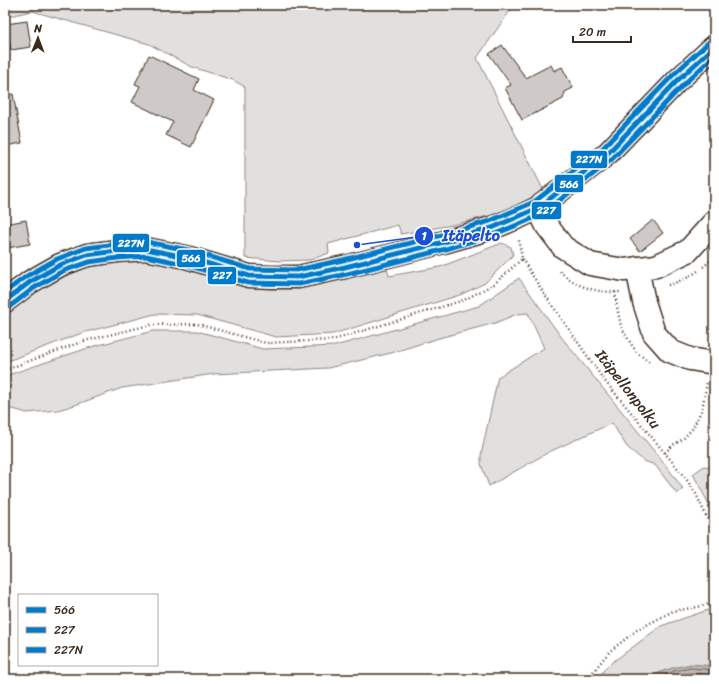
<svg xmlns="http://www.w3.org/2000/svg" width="719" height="684" viewBox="0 0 719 684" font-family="Sriracha,sans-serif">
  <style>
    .green { fill: #e2e0de; stroke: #8e857e }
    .water { fill: #bcb6b3; stroke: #887e77 }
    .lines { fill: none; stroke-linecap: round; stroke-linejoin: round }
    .shore { stroke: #6f625a; stroke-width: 1 }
    .building { fill: #cfcac7; stroke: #3b2a1e }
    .minor-casing { stroke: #3b2a1e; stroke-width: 25 }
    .major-casing { stroke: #3b2a1e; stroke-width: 25 }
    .path { stroke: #3b2a1e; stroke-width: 2.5; stroke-dasharray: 1 3; stroke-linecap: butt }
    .minor { stroke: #fff; stroke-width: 22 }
    .major { stroke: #fff; stroke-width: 22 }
    .bus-1-casing { stroke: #fff; stroke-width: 8 }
    .bus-2-casing { stroke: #fff; stroke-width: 8 }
    .bus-3-casing { stroke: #fff; stroke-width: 8 }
    .bus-1 { stroke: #007ac9; stroke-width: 5 }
    .bus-2 { stroke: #007ac9; stroke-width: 5 }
    .bus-3 { stroke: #007ac9; stroke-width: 5 }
    .labels { text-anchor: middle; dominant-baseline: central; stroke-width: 3; stroke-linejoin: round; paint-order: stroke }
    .street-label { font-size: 15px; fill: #3b2a1e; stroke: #fff }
    .leader { fill: none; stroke: #1d4ed8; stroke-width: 1.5 }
    .callout-dot { fill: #1d4ed8; stroke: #fff; stroke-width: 1.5 }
    .mark-label { font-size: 12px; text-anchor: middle; font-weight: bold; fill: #fff }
    .callout-label { font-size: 16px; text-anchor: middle; font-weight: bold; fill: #1d4ed8; stroke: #fff; stroke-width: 3; stroke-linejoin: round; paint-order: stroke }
    .line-badge { stroke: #fff; stroke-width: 1.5 }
    .badge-label { font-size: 11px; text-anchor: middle; font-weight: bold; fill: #fff }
  </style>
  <rect width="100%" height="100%" fill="#fff"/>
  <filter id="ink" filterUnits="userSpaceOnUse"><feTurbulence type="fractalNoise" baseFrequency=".025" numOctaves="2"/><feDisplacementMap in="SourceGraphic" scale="8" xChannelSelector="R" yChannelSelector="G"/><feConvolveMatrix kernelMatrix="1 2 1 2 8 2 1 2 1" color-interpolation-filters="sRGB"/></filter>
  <g filter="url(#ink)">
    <g class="green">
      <polygon points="5,5 514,5 477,58 545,193 500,213 452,225 401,234 398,225 328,244 329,253 310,260 280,261 245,258 245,87 233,80 192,67 149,44 32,11 5,17"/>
      <polygon points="502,243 511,247 513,255 485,283 460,295 333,334 276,337 197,315 155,314 82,333 5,362 5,316 44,284 88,267 135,260 170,264 243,284 386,265 389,276 440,267"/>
      <polygon points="519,278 562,338 667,467 683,489 677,494 655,465 644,461 627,447 612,423 549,452 489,486 481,464 481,455 498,377 544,348 528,313 517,314 495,323 439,338 391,353 328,368 214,374 122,388 75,405 58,410 27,413 13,409 5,410 5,376 91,347 153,331 197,331 263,349 335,346 479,306"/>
      <polygon points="704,466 714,468 714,514 693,474"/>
      <polygon points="714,608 714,666 657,679 598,679 606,667 661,626"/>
    </g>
    <path class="water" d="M691,664L714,666V679L698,678L689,679H650C660,669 678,667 691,664Z"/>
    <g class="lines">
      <g class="shore">
        <polyline points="657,679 674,671 691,668 714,670"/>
        <polyline points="669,679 676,676 692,673 714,675"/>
      </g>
    </g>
    <g class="building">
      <polygon points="27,21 31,47 11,50 6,24"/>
      <polygon points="502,45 526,78 551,65 554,71 562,67 573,88 565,92 563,99 522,120 505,88 511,85 489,54"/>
      <polygon points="149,55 199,79 194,90 214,100 191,147 166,135 173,122 132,102 140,86 135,84"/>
      <polygon points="13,94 22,143 5,146 5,95"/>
      <polygon points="26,220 30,244 7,248 5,236 5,224"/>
      <polygon points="653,220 663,233 640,251 630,239"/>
    </g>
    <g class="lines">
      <g class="minor-casing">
        <g id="minor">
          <polyline points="538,208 547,226 563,247 590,264 624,270 656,266 688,251 714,222"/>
          <polyline points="637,268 644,302 654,333 670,351 690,359 714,363"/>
        </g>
      </g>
      <g class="major-casing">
        <polyline id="major" points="5,301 30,282 60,265 87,255 117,251 146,249 186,257 249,276 272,277 298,277 345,267 444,242 492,228 519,217 538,208 607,154 678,80 714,47"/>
      </g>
      <g class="path">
        <polyline points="522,259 543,292 604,380 685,477 696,494 714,533"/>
        <polyline points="703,267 714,258"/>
        <path d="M560,271C576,288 599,293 621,292"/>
        <path d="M668,285C679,282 690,277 699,270"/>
        <polyline points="615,292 617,307 621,326 628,339 637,353 650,362"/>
        <polyline points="5,370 84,341 150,325 197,324 266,343 333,340 464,300 494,284 522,259 519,240"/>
        <polyline points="665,453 673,445 683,439 693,428 702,409 707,383"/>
        <polyline points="590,679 592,673 610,651 637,630 673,611 698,607 714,602"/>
      </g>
      <use href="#minor" class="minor"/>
      <use href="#major" class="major"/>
      <g class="bus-1-casing">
        <polyline id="bus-1" points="5,301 30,282 60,265 87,255 117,251 146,249 186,257 249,276 298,277 345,267 444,242 492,228 538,208 607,154 678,80 714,47"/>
      </g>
      <g class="bus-2-casing">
        <polyline id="bus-2" points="9,307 34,288 63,271 89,262 118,258 146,256 184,264 248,283 299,284 347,274 446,249 495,234 522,223 542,214 611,160 683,85 714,56"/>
      </g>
      <g class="bus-3-casing">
        <polyline id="bus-3" points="5,292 27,276 57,259 86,248 117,244 147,242 188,250 250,269 297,270 343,260 442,235 490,221 534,202 602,149 673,75 709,42"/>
      </g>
      <use href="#bus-1" class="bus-1"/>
      <use href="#bus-2" class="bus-2"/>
      <use href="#bus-3" class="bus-3"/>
    </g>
  </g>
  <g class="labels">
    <g class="street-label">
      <text transform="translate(628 389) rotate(52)">Itäpellonpolku</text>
    </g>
  </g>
  <path class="leader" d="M357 245L424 236"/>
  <g class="callout-dot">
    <circle cx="357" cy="245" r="4"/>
    <circle cx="424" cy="236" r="10"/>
  </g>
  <g class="mark-label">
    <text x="424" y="240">1</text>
  </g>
  <g class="callout-label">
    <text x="471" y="241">Itäpelto</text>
  </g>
  <g class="line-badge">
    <rect x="570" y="150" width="38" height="19" rx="4" fill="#007ac9"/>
    <rect x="554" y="174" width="30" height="19" rx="4" fill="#007ac9"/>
    <rect x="531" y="201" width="31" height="19" rx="4" fill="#007ac9"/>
    <rect x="112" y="233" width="38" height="20" rx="4" fill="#007ac9"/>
    <rect x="176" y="249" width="30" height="19" rx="4" fill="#007ac9"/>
    <rect x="207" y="266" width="30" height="19" rx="4" fill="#007ac9"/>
  </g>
  <g class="badge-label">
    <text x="589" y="163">227N</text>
    <text x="569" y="188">566</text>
    <text x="546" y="214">227</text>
    <text x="131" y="247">227N</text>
    <text x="191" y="262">566</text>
    <text x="222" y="279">227</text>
  </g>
  <rect width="719" height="684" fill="none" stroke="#fff" stroke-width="20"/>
  <rect x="10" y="10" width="699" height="664" fill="none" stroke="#3b2a1e" stroke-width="1.5" filter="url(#ink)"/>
  <rect x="18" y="594" width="140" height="72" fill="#ffffff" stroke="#b1aaa5"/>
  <rect x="26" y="607" width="20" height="6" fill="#007ac9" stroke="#b1aaa5"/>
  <text x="54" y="614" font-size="12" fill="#3b2a1e">566</text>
  <rect x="26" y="627" width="20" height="6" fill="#007ac9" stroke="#b1aaa5"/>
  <text x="54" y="634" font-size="12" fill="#3b2a1e">227</text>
  <rect x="26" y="647" width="20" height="6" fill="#007ac9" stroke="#b1aaa5"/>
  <text x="54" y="654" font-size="12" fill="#3b2a1e">227N</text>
  <g transform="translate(38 38) rotate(1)" stroke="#ffffff" stroke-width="3" paint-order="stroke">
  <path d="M0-3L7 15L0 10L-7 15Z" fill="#3b2a1e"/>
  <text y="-6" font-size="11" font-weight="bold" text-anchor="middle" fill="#3b2a1e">N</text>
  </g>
  <path d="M573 36v6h58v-6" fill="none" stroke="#3b2a1e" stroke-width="2"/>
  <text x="579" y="36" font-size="12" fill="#3b2a1e" stroke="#ffffff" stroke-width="3" paint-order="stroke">20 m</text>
</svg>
